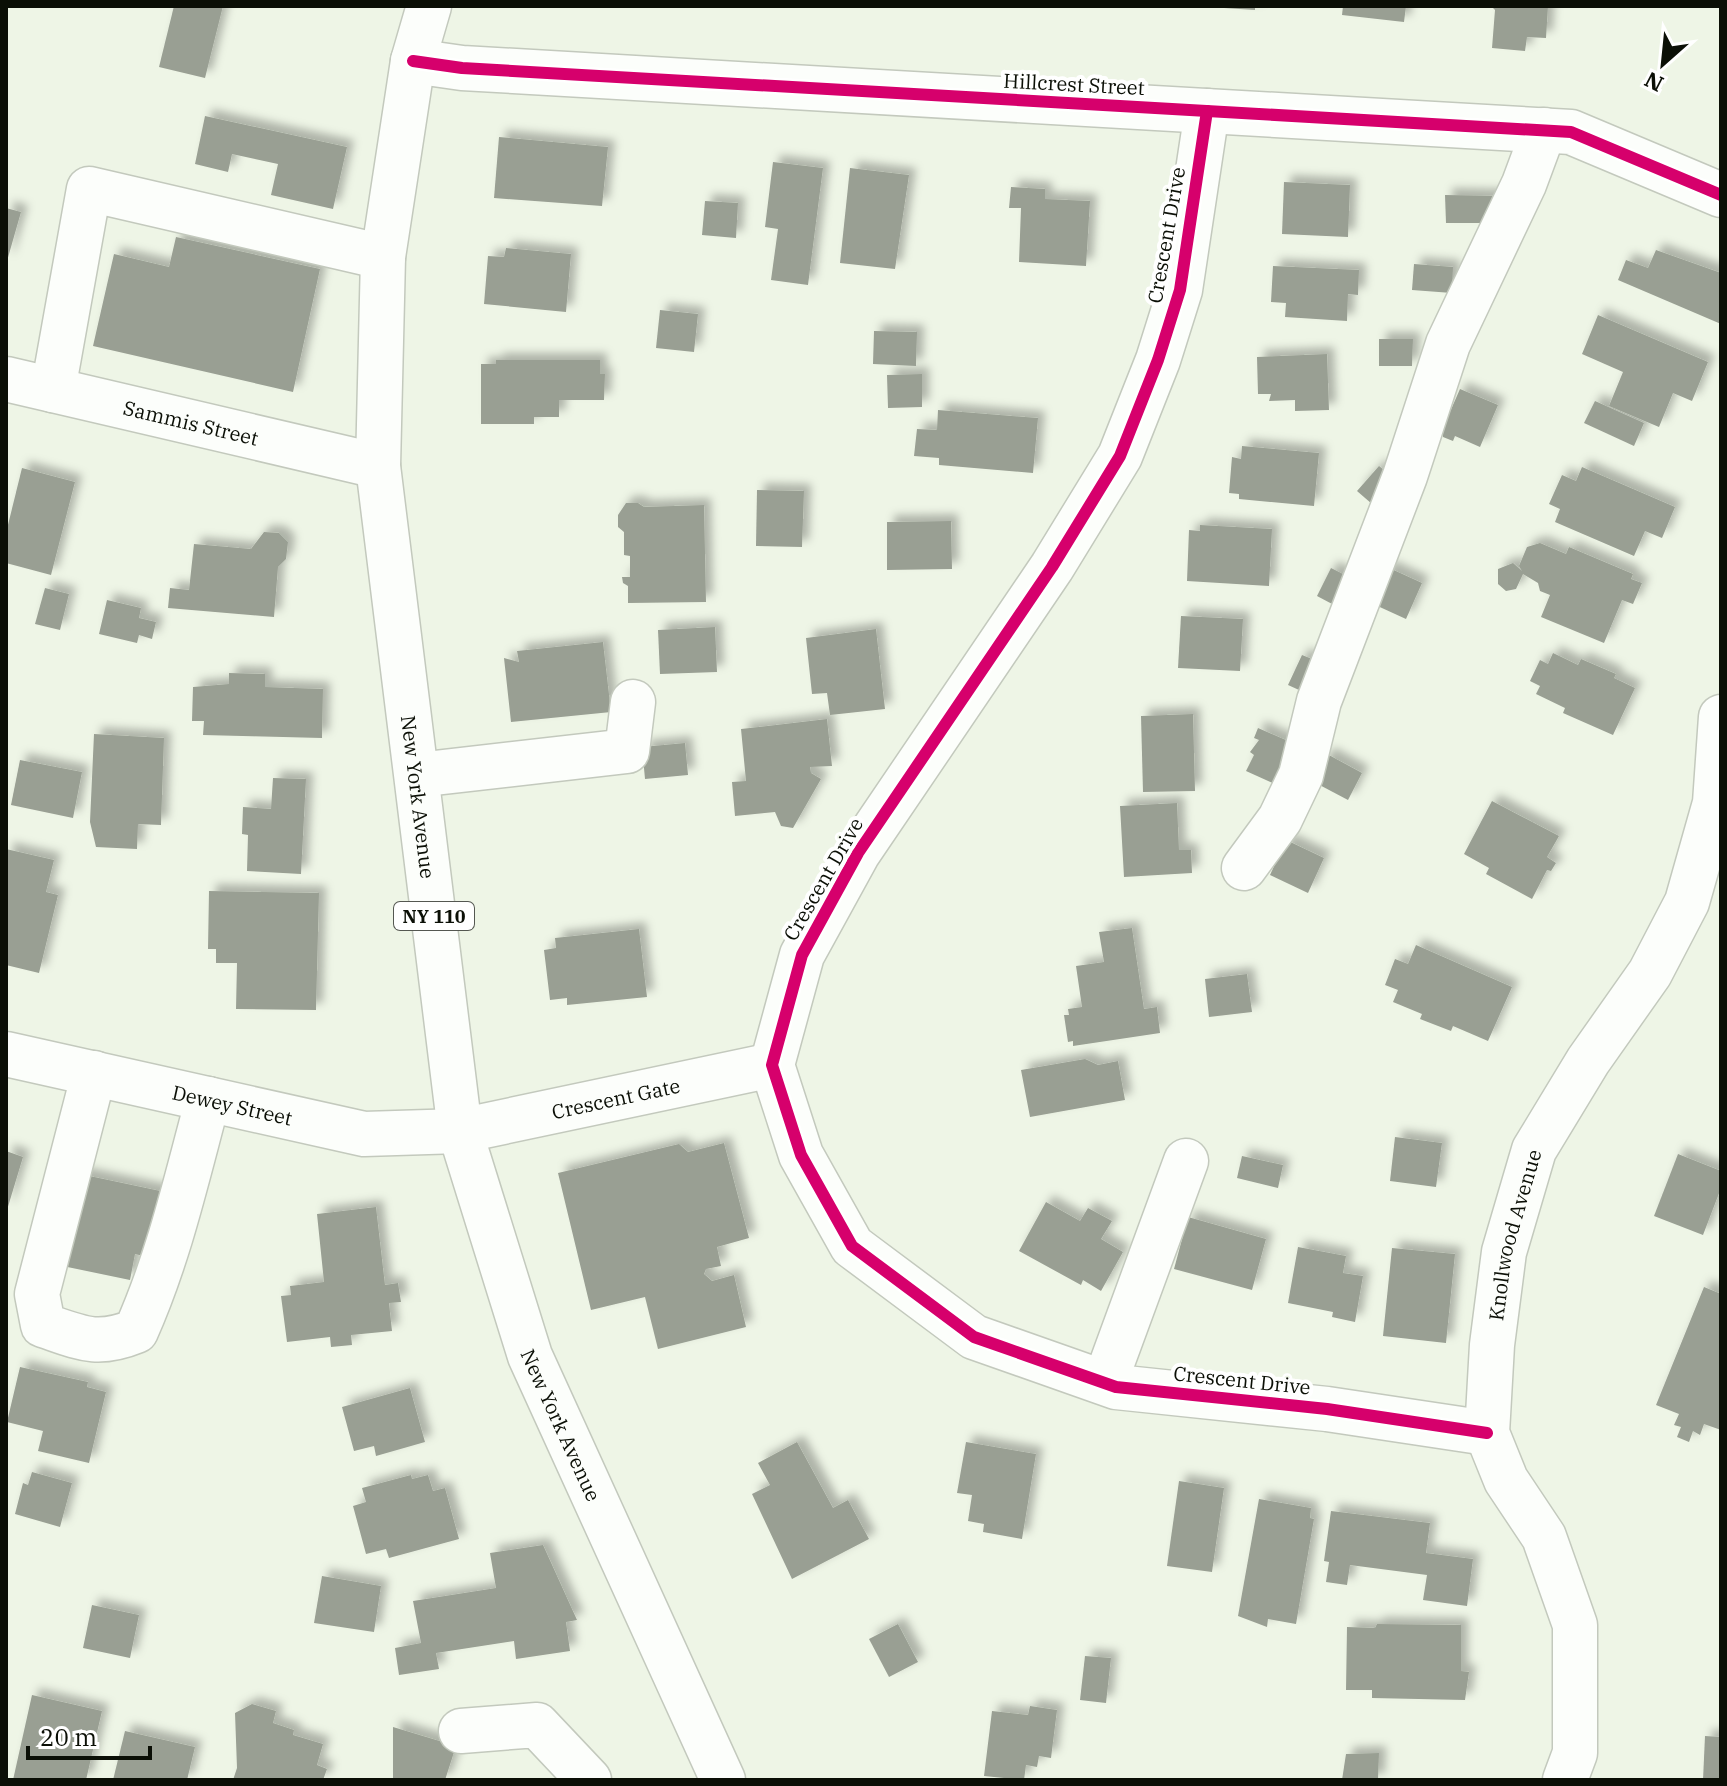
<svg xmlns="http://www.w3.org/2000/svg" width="1727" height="1786" viewBox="0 0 1727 1786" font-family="'IBM Plex Serif',serif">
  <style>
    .building { fill: #999f93; filter: url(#shadow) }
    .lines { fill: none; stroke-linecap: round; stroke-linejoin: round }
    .minor-casing { stroke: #c3c9bd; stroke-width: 47 }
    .major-casing { stroke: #c3c9bd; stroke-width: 47 }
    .minor { stroke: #fcfefb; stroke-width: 44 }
    .major { stroke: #fcfefb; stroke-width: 44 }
    .cycleway-casing { stroke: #fff; stroke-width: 17 }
    .cycleway { stroke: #d6006c; stroke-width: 12 }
    .labels { text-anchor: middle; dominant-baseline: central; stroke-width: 8; stroke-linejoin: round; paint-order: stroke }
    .shield { fill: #fff; stroke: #545751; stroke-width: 2 }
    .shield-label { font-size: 18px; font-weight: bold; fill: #0b0f06 }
    .street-label { font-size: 20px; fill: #0b0f06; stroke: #fff }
  </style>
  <defs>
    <filter id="shadow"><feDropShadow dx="7" dy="-7" stdDeviation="4" flood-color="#0004"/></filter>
  </defs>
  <rect width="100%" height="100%" fill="#eef5e6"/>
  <g class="building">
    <polygon points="174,6 223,6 205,78 159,67"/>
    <polygon points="1224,6 1255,6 1255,10 1224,8"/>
    <polygon points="1343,6 1406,6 1404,22 1342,15"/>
    <polygon points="1491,6 1548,6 1546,38 1527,37 1525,51 1492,48 1495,10"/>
    <polygon points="205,116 347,147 333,209 271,195 278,164 232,154 228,172 195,164"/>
    <polygon points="499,137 608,147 602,206 494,198"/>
    <polygon points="773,162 823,168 808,285 771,280 778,229 765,227"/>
    <polygon points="850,168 909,175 895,269 840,263"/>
    <polygon points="1284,182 1350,185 1348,237 1282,234"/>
    <polygon points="1011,187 1045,189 1045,199 1090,201 1086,266 1019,262 1021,208 1009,208"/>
    <polygon points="1445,195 1502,196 1497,223 1446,223"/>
    <polygon points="705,201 738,203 736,238 702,235"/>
    <polygon points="6,208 21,212 7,261 6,261"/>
    <polygon points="176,237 320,269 293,392 93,346 114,254 169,267"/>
    <polygon points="506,248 571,254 566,312 484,304 488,256 504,257"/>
    <polygon points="1656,250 1721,273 1721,324 1618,280 1626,260 1648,268"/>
    <polygon points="1414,264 1453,267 1452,293 1412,290"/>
    <polygon points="1273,266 1359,270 1358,295 1348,294 1347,321 1285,317 1286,303 1271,302"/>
    <polygon points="660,310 698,314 694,352 656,348"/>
    <polygon points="1598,315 1708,362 1692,401 1673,393 1659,427 1609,406 1623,372 1582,354"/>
    <polygon points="874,331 917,332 916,366 873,364"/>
    <polygon points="1379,339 1413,339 1412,366 1379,366"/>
    <polygon points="1327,354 1329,410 1295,411 1295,400 1269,401 1271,394 1258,394 1257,357"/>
    <polygon points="496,360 600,360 600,374 605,374 604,400 559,400 559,417 534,417 534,424 481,424 481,364 496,364"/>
    <polygon points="922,374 922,407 888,408 887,375"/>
    <polygon points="1460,389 1498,405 1480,447 1455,436 1453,441 1443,437 1442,430"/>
    <polygon points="1595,401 1644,423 1634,446 1584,423"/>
    <polygon points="938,410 1038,418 1033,473 939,465 939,458 914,456 917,429 937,430"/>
    <polygon points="1242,446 1319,453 1314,506 1239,499 1239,494 1229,493 1232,457 1241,459"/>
    <polygon points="1379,466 1394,478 1372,504 1357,491"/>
    <polygon points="1582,467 1675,507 1662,538 1645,531 1634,556 1555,522 1560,509 1549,504 1562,475 1576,481"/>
    <polygon points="22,468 75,482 51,575 6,563 6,533"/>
    <polygon points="757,490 804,491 802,547 756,546"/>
    <polygon points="626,503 638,503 644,507 704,505 706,602 628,603 628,586 623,583 622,577 630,577 630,556 624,555 624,532 618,527 618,515"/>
    <polygon points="951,521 952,569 887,570 887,522"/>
    <polygon points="1200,525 1272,529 1269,586 1187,581 1189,530 1200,531"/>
    <polygon points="264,532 279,533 288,542 286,559 278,567 274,617 168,608 170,588 189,590 194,544 251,549"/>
    <polygon points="1540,543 1566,554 1569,547 1633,574 1631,579 1642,583 1633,604 1622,600 1604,643 1541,617 1550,595 1540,591 1538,583 1523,574 1516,589 1506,591 1498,584 1498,569 1513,563 1522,571 1519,566 1527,547"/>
    <polygon points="1387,567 1422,583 1406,619 1371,603"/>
    <polygon points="1331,568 1349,577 1334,605 1317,596"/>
    <polygon points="45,588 69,594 60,630 35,624"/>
    <polygon points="107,600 141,608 139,618 156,622 152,639 139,635 137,643 99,634"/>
    <polygon points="1181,616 1243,619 1240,671 1178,668"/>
    <polygon points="715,627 717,672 660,674 658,630"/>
    <polygon points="876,629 885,709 830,715 827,693 812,694 806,638"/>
    <polygon points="603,642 611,712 511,722 504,658 519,662 517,651"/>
    <polygon points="1553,653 1578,665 1581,659 1616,674 1614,678 1635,688 1613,735 1563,713 1565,708 1536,694 1540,686 1530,681 1540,660 1548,664"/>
    <polygon points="1302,655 1322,663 1308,694 1288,685"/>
    <polygon points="229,673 265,674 265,687 323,689 322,738 203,735 204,721 192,721 193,687 229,684"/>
    <polygon points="1193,714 1195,791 1143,792 1141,716"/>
    <polygon points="827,719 832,766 810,767 811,773 821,779 793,828 781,826 775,812 735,816 732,782 746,781 741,729"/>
    <polygon points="1258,728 1295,744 1277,785 1246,771 1254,755 1250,752 1259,740 1254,738"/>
    <polygon points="94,734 164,738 161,825 138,824 137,849 96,847 90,822"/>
    <polygon points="685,743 688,775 645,779 642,747"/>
    <polygon points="1327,754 1362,773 1348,800 1312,781"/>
    <polygon points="20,760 82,772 73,818 11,805"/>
    <polygon points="273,778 306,779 301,874 247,871 248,835 242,834 243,807 271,809"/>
    <polygon points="1492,801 1559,836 1547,857 1556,863 1551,871 1547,870 1532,899 1486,874 1489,868 1464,854"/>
    <polygon points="1177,803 1179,850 1191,850 1192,873 1124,877 1120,806"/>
    <polygon points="1286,840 1324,858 1308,893 1270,875"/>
    <polygon points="6,849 54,860 46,892 58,895 39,973 6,965"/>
    <polygon points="209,891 319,893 316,1010 236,1009 237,963 216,963 216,949 208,949"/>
    <polygon points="1132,928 1144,1009 1157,1007 1160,1033 1073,1046 1073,1041 1068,1042 1064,1015 1069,1015 1068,1009 1082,1007 1076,966 1104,962 1099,932"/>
    <polygon points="639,929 647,997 567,1005 567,998 550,1000 544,950 556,948 555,938"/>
    <polygon points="1416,945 1512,987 1488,1041 1453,1026 1451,1031 1420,1019 1422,1014 1393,1002 1398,990 1385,985 1395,959 1408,964"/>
    <polygon points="1247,974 1252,1012 1209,1017 1205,979"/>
    <polygon points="1085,1059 1098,1065 1118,1061 1125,1100 1030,1117 1021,1070"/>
    <polygon points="1395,1137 1442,1143 1436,1187 1390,1181"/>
    <polygon points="724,1143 749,1238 717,1247 721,1266 706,1269 704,1274 712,1281 734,1275 746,1327 658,1349 645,1297 591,1310 558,1173 679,1144 688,1152"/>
    <polygon points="6,1151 23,1157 7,1210 6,1210"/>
    <polygon points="1678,1154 1721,1171 1721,1188 1703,1235 1654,1216"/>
    <polygon points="1242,1156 1283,1165 1278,1188 1237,1178"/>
    <polygon points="80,1174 165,1192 152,1258 135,1254 130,1280 53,1264"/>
    <polygon points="1046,1202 1080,1221 1088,1208 1112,1221 1101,1239 1123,1252 1101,1291 1083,1280 1081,1285 1019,1251"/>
    <polygon points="376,1207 385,1285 398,1283 401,1302 389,1303 392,1331 351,1335 352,1345 331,1347 330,1337 287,1342 281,1296 291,1295 290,1286 324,1282 317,1214"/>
    <polygon points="1188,1217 1266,1239 1252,1290 1174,1269"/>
    <polygon points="1298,1247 1346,1256 1343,1273 1363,1276 1355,1322 1332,1317 1333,1312 1288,1303"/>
    <polygon points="1392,1248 1455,1254 1446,1343 1383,1336"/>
    <polygon points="1704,1287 1721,1294 1721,1430 1704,1424 1700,1435 1693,1431 1689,1442 1677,1437 1681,1427 1674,1425 1679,1414 1656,1405"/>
    <polygon points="20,1367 88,1382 87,1387 106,1392 89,1463 38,1451 43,1431 7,1422"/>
    <polygon points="410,1388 425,1442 376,1456 374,1446 354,1451 342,1407"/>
    <polygon points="797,1442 833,1508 848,1500 869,1539 792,1579 752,1494 770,1485 758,1463"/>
    <polygon points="966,1442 1036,1454 1022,1539 983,1532 984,1524 968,1521 972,1495 957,1493"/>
    <polygon points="32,1472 72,1483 60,1527 15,1514 23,1483 28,1485"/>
    <polygon points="411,1475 412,1479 428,1475 433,1491 445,1488 459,1539 389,1558 386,1549 366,1554 353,1506 366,1502 362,1488"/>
    <polygon points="1179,1481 1224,1488 1212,1572 1167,1566"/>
    <polygon points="1259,1499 1311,1508 1310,1518 1314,1519 1296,1624 1268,1619 1267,1627 1238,1616"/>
    <polygon points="1331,1511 1430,1523 1426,1553 1473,1559 1467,1606 1423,1600 1427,1575 1350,1565 1347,1585 1326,1582 1329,1562 1324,1561"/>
    <polygon points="543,1545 577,1620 566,1622 570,1651 516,1659 514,1641 436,1653 439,1669 399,1675 395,1648 421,1643 413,1601 496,1588 490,1553"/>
    <polygon points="322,1576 381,1586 374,1632 314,1623"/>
    <polygon points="92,1605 139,1615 130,1658 83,1648"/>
    <polygon points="898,1624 918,1662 889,1677 869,1639"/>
    <polygon points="1377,1624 1461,1625 1461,1671 1469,1672 1465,1700 1372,1698 1372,1690 1346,1690 1347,1627 1375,1628"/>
    <polygon points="1085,1656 1111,1658 1106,1703 1080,1700"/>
    <polygon points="32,1695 102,1711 86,1780 13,1780"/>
    <polygon points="252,1704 276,1711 273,1723 294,1730 293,1735 323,1744 317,1765 327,1769 323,1780 233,1780 237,1768 235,1713"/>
    <polygon points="1030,1706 1057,1710 1051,1758 1039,1756 1037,1767 1026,1765 1024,1780 984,1776 992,1711 1028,1715"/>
    <polygon points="393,1727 456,1746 445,1780 393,1780"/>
    <polygon points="125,1731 195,1747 187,1780 113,1780"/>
    <polygon points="1705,1736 1721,1737 1721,1780 1703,1780"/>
    <polygon points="1379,1753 1378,1780 1342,1780 1346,1754"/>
  </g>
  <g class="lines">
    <g class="minor-casing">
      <g id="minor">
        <polyline points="413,61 462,68 1571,132 1721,195"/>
        <polyline points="1207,111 1180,290 1158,360 1120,456 1052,567 858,853 802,955 772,1065 801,1155 852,1246 974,1337 1116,1387 1327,1409 1487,1433"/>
        <path id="s1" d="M6,379L378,466"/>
        <polyline points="53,390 89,189 383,257"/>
        <polyline points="417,775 627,751 633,702"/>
        <polyline points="1244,868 1280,819 1301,775 1319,701 1405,476 1448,344 1524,184 1544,130"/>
        <path id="s2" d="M6,1054L364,1134L460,1131L772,1065"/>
        <path d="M94,1073L37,1294L43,1325C81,1338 97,1347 136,1331C169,1257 187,1177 208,1099"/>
        <polyline points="1105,1382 1186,1161"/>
        <polyline points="461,1731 537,1725 589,1780"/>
        <path id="s3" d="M1565,1780L1575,1753V1625L1544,1537L1506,1480L1487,1433L1492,1345L1504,1252L1534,1150L1588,1061L1650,973L1687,902L1715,803L1721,717"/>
      </g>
    </g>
    <g class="major-casing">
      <g id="major">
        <path id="s4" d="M429,6L413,61L383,257L378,466L460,1131L530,1356L723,1780"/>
      </g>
    </g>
    <use href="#minor" class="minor"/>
    <use href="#major" class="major"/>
    <g class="cycleway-casing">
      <g id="cycleway">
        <polyline points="413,61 462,68 1571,132 1721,195"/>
        <polyline points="1207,111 1180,290 1158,360 1120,456 1052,567 858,853 802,955 772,1065 801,1155 852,1246 974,1337 1116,1387 1327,1409 1487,1433"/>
      </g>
    </g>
    <use href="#cycleway" class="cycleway"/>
  </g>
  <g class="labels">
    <rect class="shield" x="394" y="902" width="80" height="28" rx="6"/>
    <g class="shield-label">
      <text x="434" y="916">NY 110</text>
    </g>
    <g class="street-label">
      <text transform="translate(1074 84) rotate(3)">Hillcrest Street</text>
      <text transform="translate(1166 235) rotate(-80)">Crescent Drive</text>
      <text stroke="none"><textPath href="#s1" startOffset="190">Sammis Street</textPath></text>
      <text stroke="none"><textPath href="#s4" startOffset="798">New York Avenue</textPath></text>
      <text transform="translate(823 879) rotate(-60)">Crescent Drive</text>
      <text stroke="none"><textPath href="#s2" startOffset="622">Crescent Gate</textPath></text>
      <text stroke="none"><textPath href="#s2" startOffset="232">Dewey Street</textPath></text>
      <text stroke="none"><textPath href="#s3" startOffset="570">Knollwood Avenue</textPath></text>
      <text transform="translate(1242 1380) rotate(6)">Crescent Drive</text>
      <text stroke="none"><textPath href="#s4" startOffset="1446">New York Avenue</textPath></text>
    </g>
  </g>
  <rect width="1727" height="1786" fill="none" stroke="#0b0f06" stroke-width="16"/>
  <g transform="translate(1663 64) rotate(207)" stroke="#ffffff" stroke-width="6" paint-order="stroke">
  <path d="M0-6L14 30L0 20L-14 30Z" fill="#0b0f06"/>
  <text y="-12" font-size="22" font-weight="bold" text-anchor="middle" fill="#0b0f06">N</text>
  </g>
  <path d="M28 1746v12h122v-12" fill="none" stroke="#0b0f06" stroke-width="4"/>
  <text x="40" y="1746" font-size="24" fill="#0b0f06" stroke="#ffffff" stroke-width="6" paint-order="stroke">20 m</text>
</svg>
